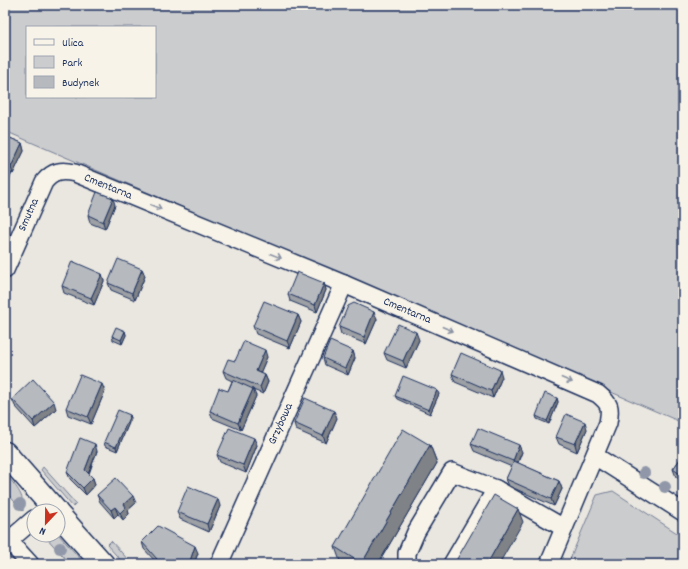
<svg xmlns="http://www.w3.org/2000/svg" width="688" height="569" viewBox="0 0 688 569" font-family="Dekko,sans-serif">
  <style>
    .green { fill: #cbcccd; stroke: #737e96; fill-rule: evenodd }
    .lines { fill: none; stroke-linecap: round; stroke-linejoin: round }
    .minor-casing { stroke: #1b2f5e; stroke-width: 20 }
    .major-casing { stroke: #1b2f5e; stroke-width: 25 }
    .minor { stroke: #f7f3e8; stroke-width: 17 }
    .major { stroke: #f7f3e8; stroke-width: 22 }
    .tree { fill: #9097a8 }
    .wall { fill: #9da0a4; stroke: #1b2f5e }
    .shaded-wall { fill: #7f8286; stroke: #1b2f5e }
    .building { fill: #b6babf; stroke: #1b2f5e }
    .oneway { stroke: #8991a3 }
    .labels { text-anchor: middle; dominant-baseline: central; stroke-width: 4; stroke-linejoin: round; paint-order: stroke }
    .street-label { font-size: 12px; fill: #1b2f5e; stroke: #f7f3e8 }
  </style>
  <rect width="100%" height="100%" fill="#eae7e0"/>
  <filter id="ink" filterUnits="userSpaceOnUse"><feTurbulence type="fractalNoise" baseFrequency=".025" numOctaves="2"/><feDisplacementMap in="SourceGraphic" scale="8" xChannelSelector="R" yChannelSelector="G"/><feConvolveMatrix kernelMatrix="1 2 1 2 8 2 1 2 1" color-interpolation-filters="sRGB"/></filter>
  <g filter="url(#ink)">
    <g class="green">
      <path d="M5,5H683V423L5,131ZM27,27H155V97H27Z"/>
      <polygon points="43,467 76,504 73,507 41,470"/>
      <path d="M5,473C15,486 25,494 23,511L5,491Z"/>
      <polygon points="613,491 683,537 683,564 568,564 597,495"/>
      <polygon points="58,534 85,564 70,564 44,535 58,535"/>
      <polygon points="111,541 132,564 124,564 107,545"/>
    </g>
    <g class="lines">
      <g class="minor-casing">
        <g id="minor">
          <path d="M5,270L44,182C53,171 61,170 75,173L344,284L598,394C610,404 611,407 608,423L549,564"/>
          <polyline points="595,456 683,512"/>
          <polyline points="9,541 30,564"/>
          <polyline points="5,544 34,519"/>
          <polyline points="219,564 344,284"/>
          <polyline points="407,564 407,553 416,532 452,472 496,489"/>
          <polyline points="452,564 496,489 564,528"/>
        </g>
      </g>
      <g class="major-casing">
        <g id="major">
          <polyline points="5,453 56,511"/>
          <polyline points="58,514 103,564"/>
        </g>
      </g>
      <use href="#minor" class="minor"/>
      <use href="#major" class="major"/>
    </g>
    <g class="tree">
      <circle cx="644" cy="473" r="6"/>
      <circle cx="665" cy="487" r="6"/>
      <circle cx="20" cy="504" r="6"/>
      <circle cx="60" cy="548" r="6"/>
    </g>
    <g class="wall">
      <polygon points="5,136 22,143 24,151 13,174 11,173 11,175 6,185 5,185"/>
      <polygon points="115,205 105,229 90,223 88,215"/>
      <polygon points="142,269 145,276 135,300 111,290 108,283"/>
      <polygon points="102,274 104,281 94,305 64,293 62,286"/>
      <polygon points="324,283 326,290 317,312 290,301 288,294"/>
      <polygon points="374,312 377,319 366,344 341,334 339,327"/>
      <polygon points="298,315 301,322 290,348 256,334 253,326"/>
      <polygon points="125,331 126,335 122,344 113,340 112,336"/>
      <polygon points="419,340 406,368 387,360 384,353"/>
      <polygon points="353,351 355,358 348,375 325,365 323,358"/>
      <polygon points="267,357 260,373 265,375 268,382 263,394 253,390 256,396 241,430 212,418 210,411 228,391 232,381 226,378 223,371 235,361"/>
      <polygon points="452,374 502,377 493,398 455,382"/>
      <polygon points="105,391 91,424 68,415 66,408"/>
      <polygon points="439,394 430,414 397,399 395,396"/>
      <polygon points="557,398 558,402 549,424 537,419 536,416"/>
      <polygon points="12,399 56,409 35,428 15,406"/>
      <polygon points="130,415 131,418 117,451 105,446 104,442"/>
      <polygon points="337,418 326,443 296,430 294,423"/>
      <polygon points="587,429 577,452 559,444 556,437"/>
      <polygon points="471,444 522,452 518,463 559,481 562,489 554,506 509,486 506,479 512,467 474,451"/>
      <polygon points="257,445 246,473 220,462 217,455"/>
      <polygon points="430,445 437,463 378,564 341,564 335,547"/>
      <polygon points="97,451 89,474 93,478 95,485 86,495 70,479 67,472"/>
      <polygon points="683,455 683,481 676,477 673,469"/>
      <polygon points="97,495 136,503 128,510 129,514 123,520 118,514 114,518 100,502"/>
      <polygon points="220,506 209,532 180,519 177,512"/>
      <polygon points="142,542 198,553 194,564 155,564 155,561 144,549"/>
    </g>
    <g class="shaded-wall">
      <polygon points="22,143 24,151 13,174 11,167"/>
      <polygon points="8,168 11,175 6,185 5,181 5,175"/>
      <polygon points="113,198 115,205 105,229 103,222"/>
      <polygon points="6,206 9,213 5,222 5,209"/>
      <polygon points="142,269 145,276 135,300 132,293"/>
      <polygon points="102,274 104,281 94,305 91,298"/>
      <polygon points="324,283 326,290 317,312 315,305"/>
      <polygon points="374,312 377,319 366,344 364,337"/>
      <polygon points="298,315 301,322 290,348 287,341"/>
      <polygon points="125,331 126,335 122,344 121,340"/>
      <polygon points="416,332 419,340 406,368 403,361"/>
      <polygon points="265,350 267,357 258,378 256,371"/>
      <polygon points="353,351 355,358 348,375 345,368"/>
      <polygon points="500,370 502,377 493,398 491,391"/>
      <polygon points="265,375 268,382 263,394 260,387"/>
      <polygon points="102,384 105,391 91,424 88,417"/>
      <polygon points="253,389 256,396 241,430 238,423"/>
      <polygon points="437,390 439,394 430,414 429,410"/>
      <polygon points="557,398 558,402 549,424 547,421"/>
      <polygon points="54,402 56,409 35,428 33,421"/>
      <polygon points="334,411 337,418 326,443 323,436"/>
      <polygon points="130,415 131,418 117,451 116,447"/>
      <polygon points="585,422 587,429 577,452 575,444"/>
      <polygon points="254,438 257,445 246,473 243,465"/>
      <polygon points="95,444 97,451 87,477 85,470"/>
      <polygon points="430,445 437,463 378,564 362,564 362,563"/>
      <polygon points="519,445 522,452 515,468 513,461"/>
      <polygon points="93,478 95,485 86,495 83,488"/>
      <polygon points="559,481 562,489 554,506 551,499"/>
      <polygon points="133,496 136,503 128,510 129,514 123,520 120,513 124,504"/>
      <polygon points="218,499 220,506 209,532 207,524"/>
      <polygon points="115,507 118,514 114,518 111,510"/>
      <polygon points="518,509 523,522 499,564 487,564"/>
      <polygon points="195,546 198,553 194,564 189,564"/>
    </g>
    <g class="building">
      <polygon points="5,136 22,143 11,167 5,165"/>
      <polygon points="5,166 8,168 5,175"/>
      <polygon points="97,192 113,198 103,222 88,215"/>
      <polygon points="118,259 142,269 132,293 108,283"/>
      <polygon points="72,261 102,274 91,298 62,286"/>
      <polygon points="297,272 324,283 315,305 288,294"/>
      <polygon points="264,301 298,315 287,341 253,326"/>
      <polygon points="354,303 374,312 364,337 339,327 348,306"/>
      <polygon points="398,324 416,332 403,361 384,353"/>
      <polygon points="116,327 125,331 121,340 112,336"/>
      <polygon points="244,341 265,350 256,371 265,375 260,387 223,371 228,359 235,361"/>
      <polygon points="330,341 353,351 345,368 323,358"/>
      <polygon points="461,353 500,370 491,391 452,374"/>
      <polygon points="80,375 102,384 88,417 66,408"/>
      <polygon points="403,376 437,390 429,410 395,396"/>
      <polygon points="33,379 54,402 33,421 12,399"/>
      <polygon points="233,380 253,389 238,423 210,411 219,388 228,391"/>
      <polygon points="545,393 557,398 547,421 536,416"/>
      <polygon points="305,398 334,411 323,436 294,423"/>
      <polygon points="118,410 130,415 116,447 104,442"/>
      <polygon points="566,414 585,422 575,444 556,437"/>
      <polygon points="229,428 254,438 243,465 217,455"/>
      <polygon points="478,428 519,445 513,461 471,444"/>
      <polygon points="403,429 430,445 362,563 363,564 354,564 356,560 335,547"/>
      <polygon points="80,438 95,444 85,470 93,478 83,488 67,472"/>
      <polygon points="683,455 683,476 673,469"/>
      <polygon points="514,461 559,481 551,499 506,479"/>
      <polygon points="116,478 133,496 124,504 126,507 120,513 115,507 111,510 97,495"/>
      <polygon points="188,486 218,499 207,524 177,512"/>
      <polygon points="494,495 518,509 487,564 454,564"/>
      <polygon points="158,526 195,546 189,564 157,564 154,561 157,559 142,542"/>
    </g>
    <defs><path id="oneway-shaft" d="M-6 0H5M1.5-3L5.5 0L1.5 3" fill="none" stroke-width="1.6" stroke-linecap="round" stroke-linejoin="round"/></defs>
    <g class="oneway">
      <use href="#oneway-shaft" transform="translate(156 207) rotate(22)"/>
      <use href="#oneway-shaft" transform="translate(276 256) rotate(22)"/>
      <use href="#oneway-shaft" transform="translate(448 329) rotate(23)"/>
      <use href="#oneway-shaft" transform="translate(567 380) rotate(23)"/>
    </g>
  </g>
  <g class="labels">
    <g class="street-label">
      <text transform="translate(108 187) rotate(22)">Cmentarna</text>
      <text transform="translate(29 215) rotate(-66)">Smutna</text>
      <text transform="translate(407 311) rotate(23)">Cmentarna</text>
      <text transform="translate(281 424) rotate(-66)">Grzybowa</text>
    </g>
  </g>
  <rect width="688" height="569" fill="none" stroke="#f7f3e8" stroke-width="20"/>
  <rect x="10" y="10" width="668" height="549" fill="none" stroke="#1b2f5e" stroke-width="1.5" filter="url(#ink)"/>
  <rect x="26" y="26" width="130" height="72" fill="#f7f3e8" stroke="#9fa5b1"/>
  <rect x="34" y="39" width="20" height="6" fill="#f7f3e8" stroke="#9fa5b1"/>
  <text x="62" y="46" font-size="12" fill="#1b2f5e">Ulica</text>
  <rect x="34" y="56" width="20" height="12" fill="#cbcccd" stroke="#9fa5b1"/>
  <text x="62" y="66" font-size="12" fill="#1b2f5e">Park</text>
  <rect x="34" y="76" width="20" height="12" fill="#b6babf" stroke="#9fa5b1"/>
  <text x="62" y="86" font-size="12" fill="#1b2f5e">Budynek</text>
  <g transform="translate(46 523) rotate(202)"><circle r="19" fill="#f7f3e8" stroke="#9fa5b1"/>
  <path d="M0-3L7 15L0 10L-7 15Z" fill="#c8321e"/>
  <text y="-6" font-size="11" font-weight="bold" text-anchor="middle" fill="#1b2f5e">N</text>
  </g>
</svg>
